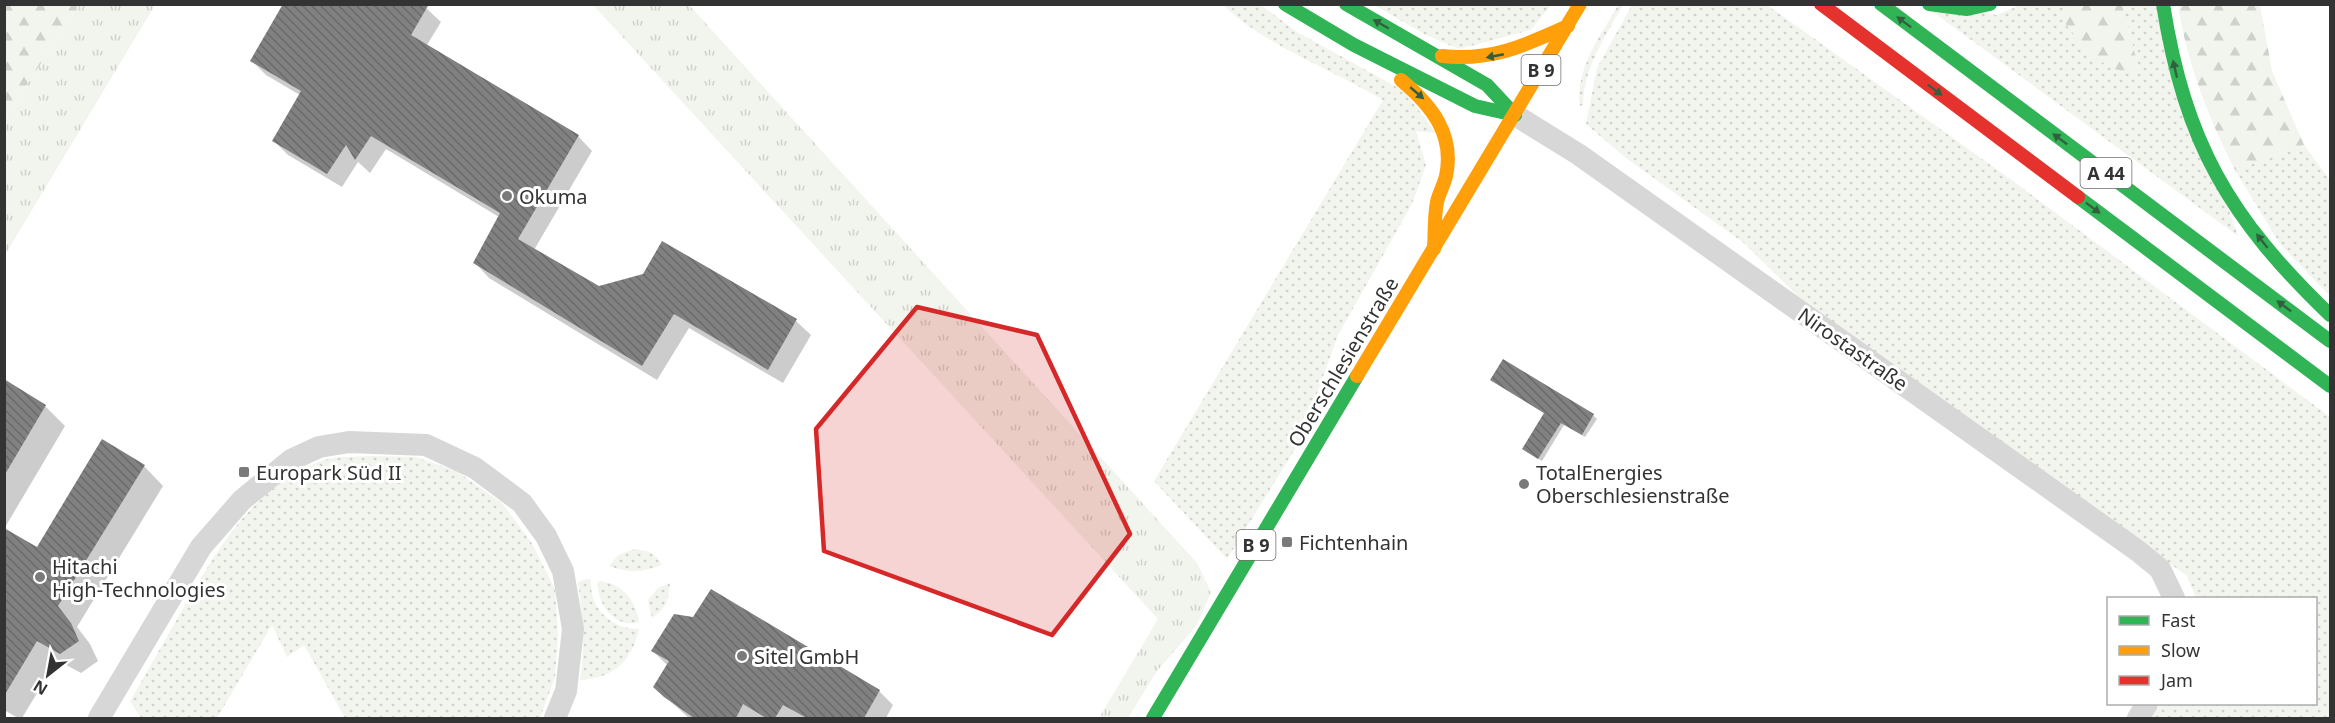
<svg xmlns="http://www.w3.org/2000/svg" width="2335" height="723" viewBox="0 0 2335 723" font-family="'Noto Sans',sans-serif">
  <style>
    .grass { fill: url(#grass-dots) }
    .forest { fill: url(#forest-firs) }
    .park { fill: url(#park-tufts) }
    .shadow { fill: #0003 }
    .building { fill: url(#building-back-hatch) }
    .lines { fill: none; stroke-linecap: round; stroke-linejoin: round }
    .street { stroke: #d7d7d7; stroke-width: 22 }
    .fast { stroke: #30b455; stroke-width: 14 }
    .slow { stroke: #ff9f0a; stroke-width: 14 }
    .jam { stroke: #e5322d; stroke-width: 14 }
    .oneway { fill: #32603f }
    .marked { fill: #d62828; fill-opacity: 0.2; stroke: #d62828; stroke-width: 4.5; stroke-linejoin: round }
    .poi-dot { fill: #7a7a7a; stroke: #fff; stroke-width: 2 }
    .labels { text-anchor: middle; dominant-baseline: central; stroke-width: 6; stroke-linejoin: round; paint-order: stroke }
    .shield { fill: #fff; stroke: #707070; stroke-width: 1.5 }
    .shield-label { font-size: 18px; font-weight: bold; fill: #333 }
    .poi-label { font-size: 20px; fill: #333; stroke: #fff; text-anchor: start }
    .street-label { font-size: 20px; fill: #333; stroke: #fff }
  </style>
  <defs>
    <pattern id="grass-dots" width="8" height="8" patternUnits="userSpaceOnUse" patternTransform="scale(1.5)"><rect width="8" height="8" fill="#f1f5ed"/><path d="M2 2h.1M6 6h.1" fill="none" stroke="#cfd2cc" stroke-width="1.8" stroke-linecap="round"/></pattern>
    <pattern id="forest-firs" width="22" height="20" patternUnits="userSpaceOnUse" patternTransform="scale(1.5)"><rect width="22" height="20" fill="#f1f5ed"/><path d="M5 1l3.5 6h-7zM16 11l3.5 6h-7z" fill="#cfd2cc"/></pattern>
    <pattern id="park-tufts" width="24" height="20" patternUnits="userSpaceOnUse" patternTransform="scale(1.5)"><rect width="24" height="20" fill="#f1f5ed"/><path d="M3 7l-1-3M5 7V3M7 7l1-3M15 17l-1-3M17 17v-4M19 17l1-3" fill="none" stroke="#cfd2cc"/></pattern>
    <pattern id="building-back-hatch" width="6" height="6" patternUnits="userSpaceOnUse" patternTransform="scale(1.5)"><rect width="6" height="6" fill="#818181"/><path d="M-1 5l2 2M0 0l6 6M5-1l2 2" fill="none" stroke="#6a6a6a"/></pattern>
  </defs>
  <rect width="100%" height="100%" fill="#fff"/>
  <g class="grass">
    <path d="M1223,5H1261L1297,32L1404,91L1436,133L1416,131L1426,165L1412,204L1338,335L1300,441L1227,559L1154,481L1383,100C1329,68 1269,48 1223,5Z"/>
    <polygon points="1374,5 1551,5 1531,30 1459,49 1426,35"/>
    <path d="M1618,5H1623C1605,37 1584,67 1583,105L1580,106C1575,68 1601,36 1618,5Z"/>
    <polygon points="1632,5 1767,5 2013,181 2330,417 2330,718 2151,718 2160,704 2316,704 2316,598 2196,598 2187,576 2179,570 1802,300 1744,243 1626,158 1586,124 1597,68"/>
    <polygon points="2020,5 2070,5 2058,15 2140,73 2122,5 2156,5 2238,236 1925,6 1997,15"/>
    <polygon points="2304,145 2330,180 2330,296 2280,244 2235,170"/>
    <path d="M370,456L416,457L456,471L502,503L531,542L555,589L558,635L555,677L540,718H345L304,645L287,657L272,625L217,718H141L130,701C148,670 165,640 183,609C218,548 254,485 324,460C338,456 356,457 370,456Z"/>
    <path d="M635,549C648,551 656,553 662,565C639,573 632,573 609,566L618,555Z"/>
    <path d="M587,579L591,580C589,608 611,629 639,629C632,661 614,678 580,680C586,642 583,620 578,582Z"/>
    <path d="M598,581C621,582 636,600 639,622C614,629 596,603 598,581Z"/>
    <path d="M670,583C669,599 666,609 652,618L648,600L658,588Z"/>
  </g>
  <g class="forest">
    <polygon points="5,4 79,5 5,119 4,5"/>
    <polygon points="2070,5 2122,5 2140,73 2113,69 2088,53 2058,14"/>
    <path d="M2178,5H2260L2272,71L2304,145L2235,170C2208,117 2187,63 2178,5Z"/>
  </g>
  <g class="park">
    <polygon points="79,5 155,5 5,255 5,119"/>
    <polygon points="593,5 689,5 1197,563 1211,592 1197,625 1157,671 1128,718 1099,718 1158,619"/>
  </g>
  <g class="shadow">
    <polygon points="426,8 441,22 427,45 578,136 592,151 534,250 599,288 644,276 663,243 796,321 811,335 783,383 689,328 657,380 489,278 475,263 499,217 386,149 370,173 358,162 342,187 288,155 274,141 300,95 266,75 252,61"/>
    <polygon points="1504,361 1593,415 1597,419 1585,437 1564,425 1542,461 1527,452 1524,449 1545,414 1492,380"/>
    <polygon points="4,381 45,406 65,426 4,529"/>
    <polygon points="144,466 163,486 77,627 90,644 98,661 81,673 57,660 22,718 18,718 4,710 4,530 38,549"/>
    <polygon points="653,651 879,691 893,705 886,718 689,718 670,701 668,666"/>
  </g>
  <g class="building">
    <polygon points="283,4 429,4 411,35 579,135 518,239 599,286 643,274 662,241 797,319 768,370 674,314 642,366 473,263 500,213 371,136 355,160 346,145 327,174 272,141 301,91 250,61"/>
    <polygon points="1503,359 1594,414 1582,435 1561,423 1538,459 1522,449 1544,413 1490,380"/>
    <polygon points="4,379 46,405 4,476"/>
    <polygon points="102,439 145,465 58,606 71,623 79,641 60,654 37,641 4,696 4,528 37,547"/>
    <polygon points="711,589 880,690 864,718 807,718 783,705 775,718 766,718 743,704 736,718 694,718 664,697 653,687 669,661 651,651 674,614 693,617"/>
  </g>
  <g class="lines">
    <g class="street">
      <polyline points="1515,115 1578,154 2138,551 2160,569 2174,598"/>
      <polyline points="99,718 201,547 242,500 291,460 319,447 349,442 426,445 475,468 522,503 546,536 563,571 573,629 566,691 555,718"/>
      <polyline points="2138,718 2147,704"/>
    </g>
    <g class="fast">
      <polyline points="1285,4 1354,45 1475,106 1515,115"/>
      <polyline points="1346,4 1487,85 1515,115"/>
      <polyline points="1881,4 2330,341"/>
      <polyline points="1929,4 1967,9 1990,4"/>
      <path d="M2163,4C2185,143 2229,218 2330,315"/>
      <polyline points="2078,197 2330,386"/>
      <polyline points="1153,718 1357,376"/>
    </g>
    <g class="slow">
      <path d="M1442,56C1492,61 1524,46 1568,26"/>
      <path d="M1401,80C1431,105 1455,134 1446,176C1444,185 1439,193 1437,202C1434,217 1435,234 1434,249"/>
      <polyline points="1357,376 1580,4"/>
    </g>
    <polyline class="jam" points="1821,4 2078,197"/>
  </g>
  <defs><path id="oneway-solid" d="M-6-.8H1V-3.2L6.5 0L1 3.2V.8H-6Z" transform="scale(1.5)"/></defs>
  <g class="oneway">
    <use href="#oneway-solid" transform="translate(1904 22) rotate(-143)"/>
    <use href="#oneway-solid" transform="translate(1381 24) rotate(-150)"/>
    <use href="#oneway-solid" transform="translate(1495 56) rotate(169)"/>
    <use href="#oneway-solid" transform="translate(2175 69) rotate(-103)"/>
    <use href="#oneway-solid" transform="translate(1935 90) rotate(37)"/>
    <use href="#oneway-solid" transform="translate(1417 93) rotate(41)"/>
    <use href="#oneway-solid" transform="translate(2060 139) rotate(-143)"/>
    <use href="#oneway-solid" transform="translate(2093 208) rotate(37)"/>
    <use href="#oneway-solid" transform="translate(2262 241) rotate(-128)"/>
    <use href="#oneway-solid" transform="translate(2284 306) rotate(-143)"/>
  </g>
  <path class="marked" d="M917,307L1037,335L1130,534L1052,635L824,551L816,429Z"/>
  <g class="poi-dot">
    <circle cx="507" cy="196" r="6"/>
    <rect x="238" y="466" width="12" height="12" rx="3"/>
    <circle cx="1524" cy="484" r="6"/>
    <rect x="1281" y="536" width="12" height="12" rx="3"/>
    <circle cx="40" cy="577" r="6"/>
    <circle cx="742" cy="656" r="6"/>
  </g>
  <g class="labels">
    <g class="shield">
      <rect x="1521.5" y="55" width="39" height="30" rx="4.5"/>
      <rect x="2080.5" y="158" width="51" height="30" rx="4.5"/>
      <rect x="1236.5" y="530" width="39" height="30" rx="4.5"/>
    </g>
    <g class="shield-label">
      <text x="1541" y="70">B 9</text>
      <text x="2106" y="173">A 44</text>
      <text x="1256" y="545">B 9</text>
    </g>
    <g class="poi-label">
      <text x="519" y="196">Okuma</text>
      <text x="256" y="472">Europark Süd II</text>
      <text x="1536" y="472">TotalEnergies<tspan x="1536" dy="23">Oberschlesienstraße</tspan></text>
      <text x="1299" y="542">Fichtenhain</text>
      <text x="52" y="566">Hitachi<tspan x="52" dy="23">High-Technologies</tspan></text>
      <text x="754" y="656">Sitel GmbH</text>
    </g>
    <g class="street-label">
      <text transform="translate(1853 349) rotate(35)">Nirostastraße</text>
      <text transform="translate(1343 362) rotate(-59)">Oberschlesienstraße</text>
    </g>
  </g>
  <rect width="2335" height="723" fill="none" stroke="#333333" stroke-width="12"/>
  <rect x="2107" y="597" width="210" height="108" fill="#ffffff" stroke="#adadad" stroke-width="1.5"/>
  <rect x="2119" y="616" width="30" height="9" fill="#30b455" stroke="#adadad" stroke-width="1.5"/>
  <text x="2161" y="627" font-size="18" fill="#333333">Fast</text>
  <rect x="2119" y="646" width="30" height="9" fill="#ff9f0a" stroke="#adadad" stroke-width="1.5"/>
  <text x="2161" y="657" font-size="18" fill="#333333">Slow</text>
  <rect x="2119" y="676" width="30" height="9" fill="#e5322d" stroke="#adadad" stroke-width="1.5"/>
  <text x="2161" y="687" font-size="18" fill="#333333">Jam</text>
  <g transform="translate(48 675) rotate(211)" stroke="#ffffff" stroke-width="4.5" paint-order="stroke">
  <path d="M0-4.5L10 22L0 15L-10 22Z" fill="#333333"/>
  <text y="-9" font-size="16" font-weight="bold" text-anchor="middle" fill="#333333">N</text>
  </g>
</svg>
